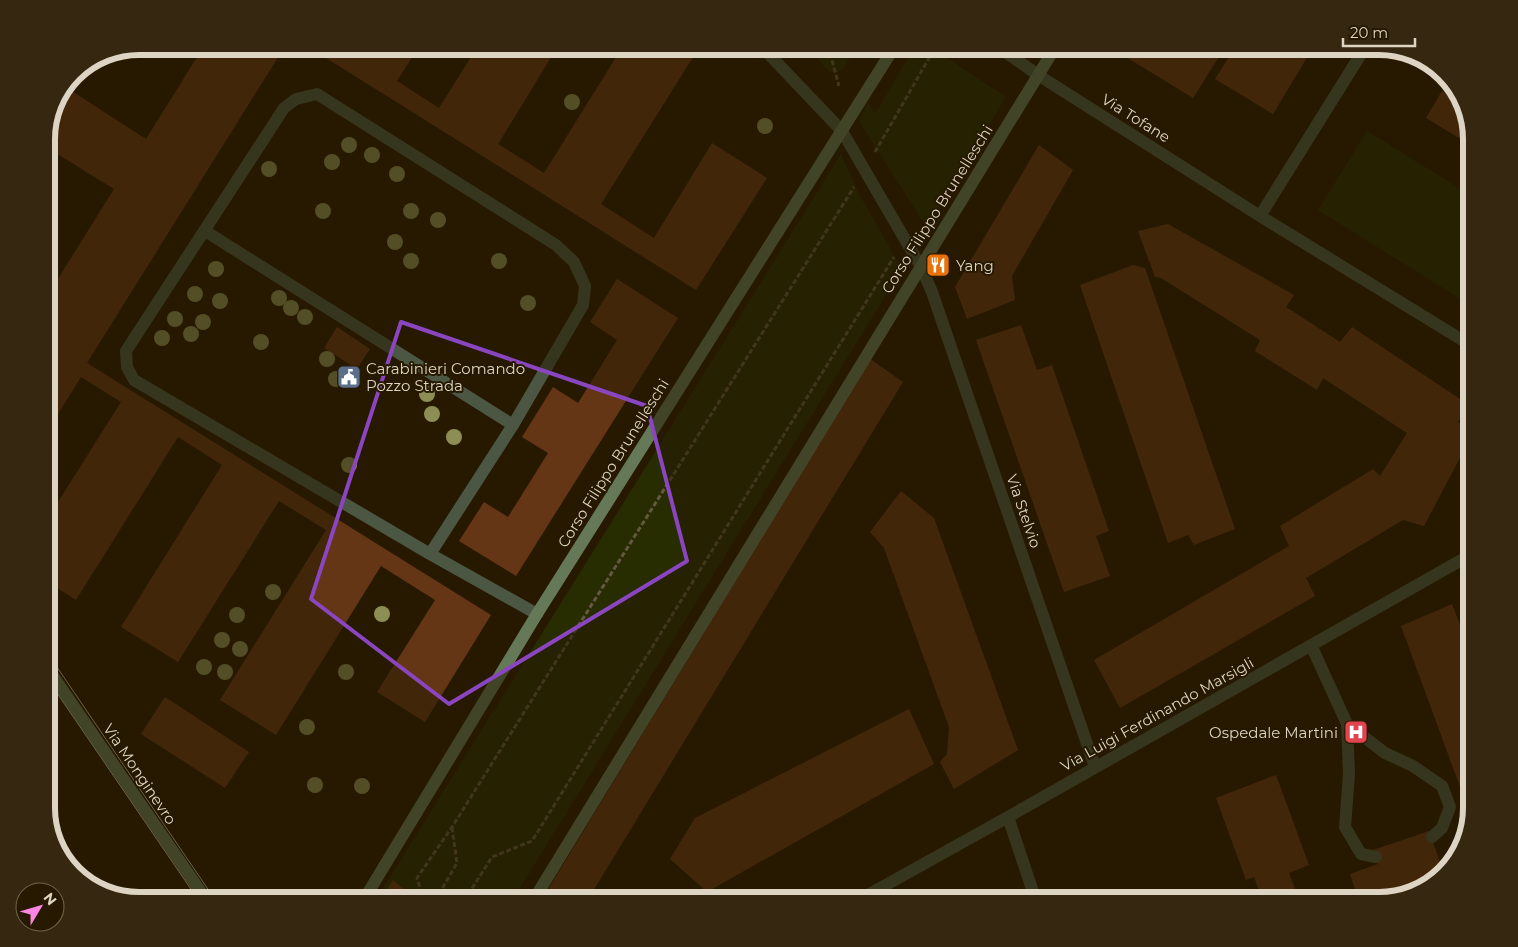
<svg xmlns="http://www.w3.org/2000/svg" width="1518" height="947" viewBox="0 0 1518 947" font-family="Montserrat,sans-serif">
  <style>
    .green { fill: #272c01 }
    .building { fill: #653616 }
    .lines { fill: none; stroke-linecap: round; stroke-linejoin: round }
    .path { stroke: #645842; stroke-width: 3; stroke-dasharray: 5 2.5; stroke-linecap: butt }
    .lane { stroke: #4b5743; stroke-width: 12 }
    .street { stroke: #4b5743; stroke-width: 12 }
    .secondary { stroke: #657958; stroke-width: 12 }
    .tram { stroke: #c1b8a6; stroke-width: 1 }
    .tree { fill: #8c8e54 }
    .marked { fill: none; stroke: #8a45c0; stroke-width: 4; stroke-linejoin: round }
    .labels { text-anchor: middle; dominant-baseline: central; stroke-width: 4; stroke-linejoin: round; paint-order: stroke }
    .street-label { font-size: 15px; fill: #ddd4c4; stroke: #271900 }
    .poi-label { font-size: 15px; fill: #ddd4c4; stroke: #271900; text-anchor: start }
    .rim { fill: none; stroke: #ddd4c4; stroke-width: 6 }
  </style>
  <rect width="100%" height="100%" fill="#271900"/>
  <g class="green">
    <polygon points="806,46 857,46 842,71 830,72"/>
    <polygon points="903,46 929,46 1006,97 927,228 859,121 868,102 875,114 908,58"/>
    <polygon points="1367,131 1472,196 1472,306 1318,210"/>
    <polygon points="841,154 858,192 902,269 512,901 375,901"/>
  </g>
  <g class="building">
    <polygon points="204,46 285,46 87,363 491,615 425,722 377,692 435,600 381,566 276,735 220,700 326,530 279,501 178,662 121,627 222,465 178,437 76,600 46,581 46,521 121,402 81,377 53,422 46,418 46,298 114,189 46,147 46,133 67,88 146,139"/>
    <polygon points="307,46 419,46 397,81 439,108 478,46 558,46 498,144 544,173 623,46 700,46 601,204 654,238 712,143 767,178 696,290"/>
    <polygon points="1108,46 1223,46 1225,47 1193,98"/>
    <polygon points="1236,46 1314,46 1273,114 1215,79"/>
    <polygon points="1442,91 1463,104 1472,133 1472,146 1426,118"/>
    <polygon points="1039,145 1073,170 1012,276 1015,300 967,319 955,287"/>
    <polygon points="1168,224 1294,295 1286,307 1340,342 1352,327 1469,405 1458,422 1472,430 1472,435 1424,526 1403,520 1306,578 1315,596 1120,708 1094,660 1289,546 1280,526 1373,469 1380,476 1407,433 1323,378 1317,390 1255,351 1260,340 1161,278 1155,277 1138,231"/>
    <polygon points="1133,265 1145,268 1235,529 1194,545 1188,535 1168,543 1080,285"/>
    <polygon points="617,279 678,318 516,576 459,541 484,502 508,517 548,453 522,437 553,387 578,403 617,340 590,322"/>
    <polygon points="1021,325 1037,370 1052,365 1109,531 1096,536 1110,576 1064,592 976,340"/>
    <polygon points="337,327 370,349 357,369 324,348"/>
    <polygon points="866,356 903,382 587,901 541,901 713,618"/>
    <polygon points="901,491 934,518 1018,750 954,789 940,762 947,754 949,727 884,548 870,532"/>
    <polygon points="1452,604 1472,656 1472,809 1470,814 1401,626"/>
    <polygon points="165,697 249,752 225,788 141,734"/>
    <polygon points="909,709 934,764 707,892 670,859 695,818"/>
    <polygon points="1276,775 1309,865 1289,873 1300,901 1263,901 1254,877 1246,880 1216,798"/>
    <polygon points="47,816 61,838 55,843"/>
    <polygon points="1429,831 1443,871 1426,888 1380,901 1359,901 1350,874 1378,864 1373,850"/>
    <polygon points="393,880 413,897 410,901 379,901"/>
    <polygon points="1245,896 1247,901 1211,901 1211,899"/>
  </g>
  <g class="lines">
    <g class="path">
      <polyline points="828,46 839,86"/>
      <polyline points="875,152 936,46"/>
      <polyline points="424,901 417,878 452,827 854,187"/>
      <polyline points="435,901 457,863 452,827"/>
      <polyline points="464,901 492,857 532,841 894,257"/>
    </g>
    <g class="lane">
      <polyline points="1260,216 1366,46"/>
      <polyline points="205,231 513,425"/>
      <polyline points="430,554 134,380 127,367 126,351 284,108 296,99 317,94 556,245 574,262 585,286 583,305 513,425 430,554 537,614"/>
      <polyline points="1311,645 1347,724 1349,774 1345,827 1361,854 1376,857"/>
      <polyline points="1347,724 1385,753 1413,766 1442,786 1450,807 1442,828 1432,837"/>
    </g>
    <g class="street">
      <polyline points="761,46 842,131 921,267 932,292 1095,767"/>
      <polyline points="997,46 1038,75 1260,216 1472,346"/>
      <polyline points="1008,817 1036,901"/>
      <polyline points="857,901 1008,817 1472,554"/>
    </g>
    <g class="secondary">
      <polyline points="46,666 207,901"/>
      <polyline points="363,901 537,614 895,46"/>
      <polyline points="533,901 1056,46"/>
    </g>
    <g class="tram">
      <polyline points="46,651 216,901"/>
      <polyline points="46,677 199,901"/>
    </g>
  </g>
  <g class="tree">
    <circle cx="572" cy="102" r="8"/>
    <circle cx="765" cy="126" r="8"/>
    <circle cx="349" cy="145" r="8"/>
    <circle cx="372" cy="155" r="8"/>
    <circle cx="332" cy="162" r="8"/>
    <circle cx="269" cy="169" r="8"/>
    <circle cx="397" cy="174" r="8"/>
    <circle cx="323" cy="211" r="8"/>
    <circle cx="411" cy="211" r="8"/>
    <circle cx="438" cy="220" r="8"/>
    <circle cx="395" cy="242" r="8"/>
    <circle cx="411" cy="261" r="8"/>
    <circle cx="499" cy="261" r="8"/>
    <circle cx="216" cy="269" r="8"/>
    <circle cx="195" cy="294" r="8"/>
    <circle cx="279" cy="298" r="8"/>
    <circle cx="220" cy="301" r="8"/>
    <circle cx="528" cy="303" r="8"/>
    <circle cx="291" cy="308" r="8"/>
    <circle cx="305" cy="317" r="8"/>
    <circle cx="175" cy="319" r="8"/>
    <circle cx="203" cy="322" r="8"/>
    <circle cx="191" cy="334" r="8"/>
    <circle cx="162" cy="338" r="8"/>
    <circle cx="261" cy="342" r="8"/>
    <circle cx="327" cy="359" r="8"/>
    <circle cx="336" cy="379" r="8"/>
    <circle cx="427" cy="394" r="8"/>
    <circle cx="432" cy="414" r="8"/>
    <circle cx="454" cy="437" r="8"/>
    <circle cx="349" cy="465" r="8"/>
    <circle cx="273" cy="592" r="8"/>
    <circle cx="382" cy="614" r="8"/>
    <circle cx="237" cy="615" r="8"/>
    <circle cx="222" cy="640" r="8"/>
    <circle cx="240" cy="649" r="8"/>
    <circle cx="204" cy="667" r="8"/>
    <circle cx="225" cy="672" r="8"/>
    <circle cx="346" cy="672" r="8"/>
    <circle cx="307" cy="727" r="8"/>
    <circle cx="315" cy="785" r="8"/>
    <circle cx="362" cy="786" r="8"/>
  </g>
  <path d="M0 0H1518V947H0ZM401,322L647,406L687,561L449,704L311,599Z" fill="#271900" fill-opacity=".55" fill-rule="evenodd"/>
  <path class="marked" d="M401,322L647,406L687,561L449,704L311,599Z"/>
  <defs>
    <g id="restaurant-square" transform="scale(1.25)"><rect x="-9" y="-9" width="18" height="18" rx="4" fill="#e8710a" stroke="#271900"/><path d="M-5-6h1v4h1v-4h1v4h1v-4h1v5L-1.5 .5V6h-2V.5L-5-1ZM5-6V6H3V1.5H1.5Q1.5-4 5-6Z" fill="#fff"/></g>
    <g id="civic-square" transform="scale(1.25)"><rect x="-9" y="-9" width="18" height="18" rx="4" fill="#5c6f8a" stroke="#271900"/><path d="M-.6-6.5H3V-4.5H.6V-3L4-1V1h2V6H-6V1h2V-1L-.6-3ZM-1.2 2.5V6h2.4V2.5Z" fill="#fff"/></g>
    <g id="hospital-square" transform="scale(1.25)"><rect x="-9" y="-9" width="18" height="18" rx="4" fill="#e0444e" stroke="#271900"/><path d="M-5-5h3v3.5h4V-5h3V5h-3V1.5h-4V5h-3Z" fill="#fff"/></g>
  </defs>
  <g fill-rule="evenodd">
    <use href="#restaurant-square" x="938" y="265"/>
    <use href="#civic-square" x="349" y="377"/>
    <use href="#hospital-square" x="1356" y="732"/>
  </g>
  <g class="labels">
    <g class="street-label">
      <text transform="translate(1136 118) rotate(32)">Via Tofane</text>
      <text transform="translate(937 209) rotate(-58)">Corso Filippo Brunelleschi</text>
      <text transform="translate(613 463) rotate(-58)">Corso Filippo Brunelleschi</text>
      <text transform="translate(1024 511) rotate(71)">Via Stelvio</text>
      <text transform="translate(1157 714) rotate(-29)">Via Luigi Ferdinando Marsigli</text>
      <text transform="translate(140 774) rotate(56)">Via Monginevro</text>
    </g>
    <g class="poi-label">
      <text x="956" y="265">Yang</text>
      <text x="366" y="368">Carabinieri Comando<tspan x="366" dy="17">Pozzo Strada</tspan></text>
      <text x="1338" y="732" text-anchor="end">Ospedale Martini</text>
    </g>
  </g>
  <path d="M0 0H1518V947H0ZM139 55H1379A84 84 0 0 1 1463 139V808A84 84 0 0 1 1379 892H139A84 84 0 0 1 55 808V139A84 84 0 0 1 139 55Z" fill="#362810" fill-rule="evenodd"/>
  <path class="rim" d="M139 55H1379A84 84 0 0 1 1463 139V808A84 84 0 0 1 1379 892H139A84 84 0 0 1 55 808V139A84 84 0 0 1 139 55Z"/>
  <g transform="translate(40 907) rotate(52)"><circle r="24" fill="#271900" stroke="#70644e"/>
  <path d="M0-4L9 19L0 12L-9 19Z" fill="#fc86e4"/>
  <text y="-8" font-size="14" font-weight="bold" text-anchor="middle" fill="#ddd4c4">N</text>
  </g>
  <path d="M1343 38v8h72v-8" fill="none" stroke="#ddd4c4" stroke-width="2.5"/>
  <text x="1350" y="38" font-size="15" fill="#ddd4c4" stroke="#271900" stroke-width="4" paint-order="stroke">20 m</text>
</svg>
